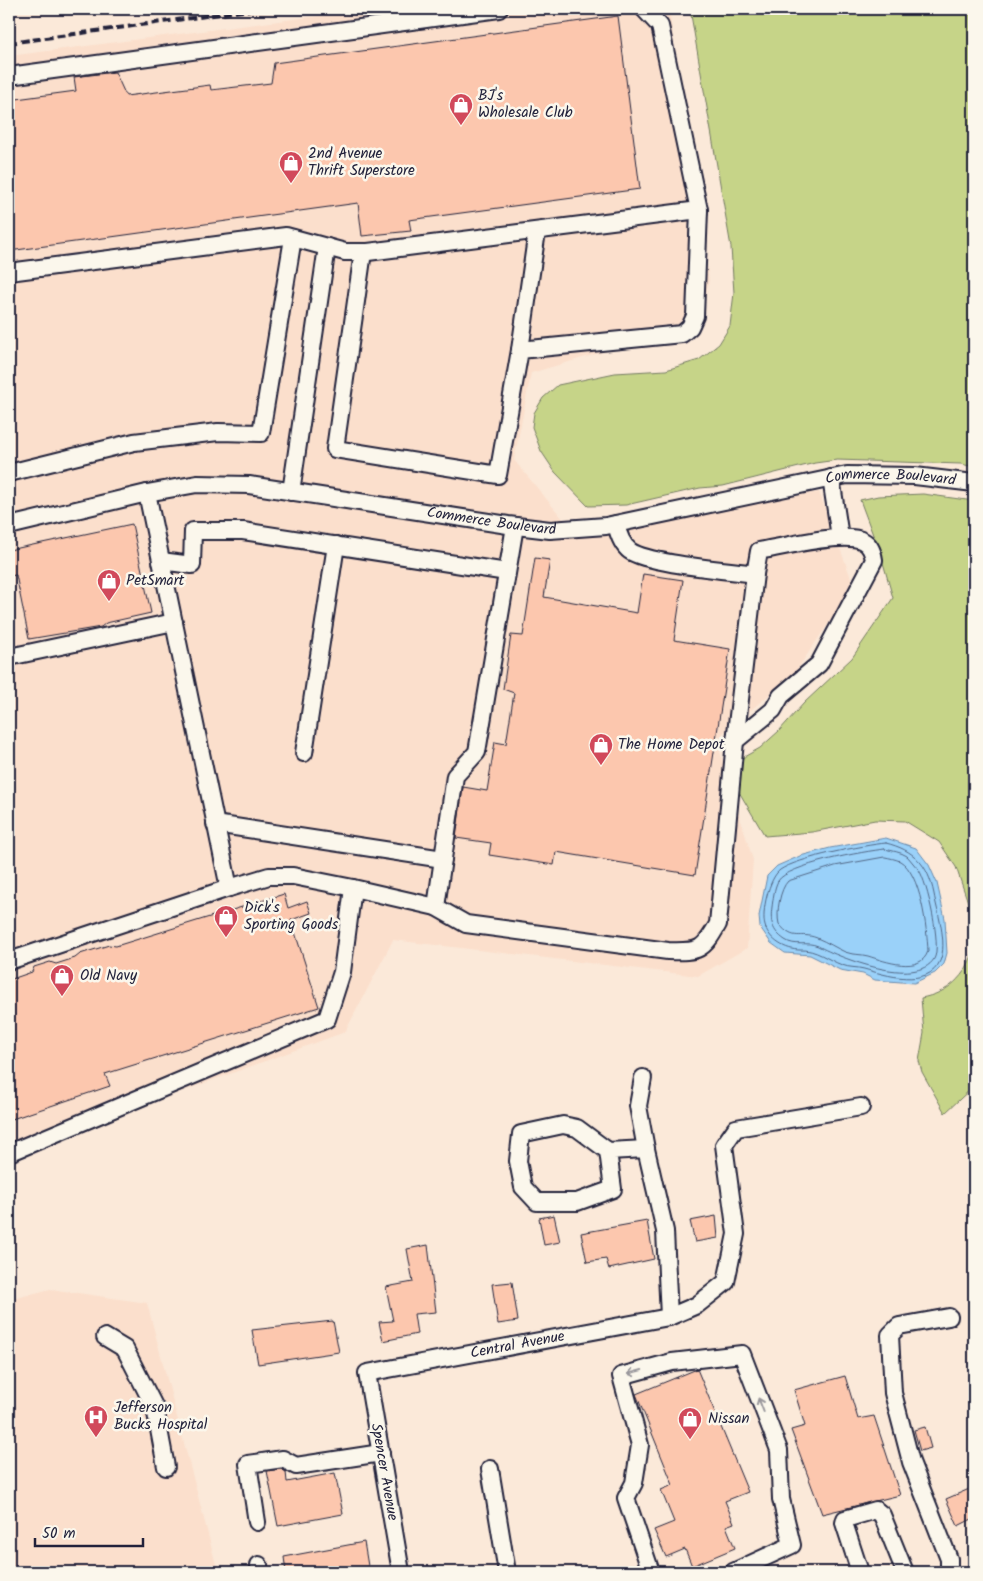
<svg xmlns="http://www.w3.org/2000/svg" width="983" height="1581" viewBox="0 0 983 1581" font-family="Kalam,sans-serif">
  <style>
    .built { fill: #fbdfcc }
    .green { fill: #c6d488; stroke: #747b62 }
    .water { fill: #9ad1f9; stroke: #6a8bad }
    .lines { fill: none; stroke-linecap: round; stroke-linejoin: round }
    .shore { stroke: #526887; stroke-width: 1 }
    .building { fill: #fcc7ae; stroke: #22223b }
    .minor-casing { stroke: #22223b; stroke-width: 20 }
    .minor { stroke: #fbf7ec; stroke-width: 16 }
    .rail { stroke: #22223b; stroke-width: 4; stroke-dasharray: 8 4; stroke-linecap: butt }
    .oneway { stroke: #99979c }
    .labels { text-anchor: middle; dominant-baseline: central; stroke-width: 5; stroke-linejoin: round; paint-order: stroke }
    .poi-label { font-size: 15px; fill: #22223b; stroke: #fbf7ec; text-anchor: start }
    .street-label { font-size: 15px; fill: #22223b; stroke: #fbf7ec }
  </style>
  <rect width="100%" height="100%" fill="#fbe9d9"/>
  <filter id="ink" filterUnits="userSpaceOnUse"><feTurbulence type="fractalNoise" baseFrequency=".02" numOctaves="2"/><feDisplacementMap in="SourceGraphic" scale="10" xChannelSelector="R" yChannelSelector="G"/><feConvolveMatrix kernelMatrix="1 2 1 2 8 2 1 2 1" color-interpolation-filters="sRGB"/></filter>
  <g filter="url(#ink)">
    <g class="built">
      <polygon points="372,9 669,9 709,280 699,324 531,373 514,460 568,525 819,492 854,586 794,674 716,739 753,860 747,948 698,976 393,940 345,1032 9,1154 9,56"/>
      <polygon points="50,1289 147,1303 218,1572 9,1572 9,1300"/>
    </g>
    <g class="green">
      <polygon points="690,9 974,9 974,467 961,464 837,460 815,463 723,486 700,488 626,505 588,506 555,472 541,451 532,427 534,413 543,398 558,385 615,373 666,370 699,360 719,344 730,326 734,293 731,247"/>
      <polygon points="923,494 974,501 974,920 956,867 939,842 905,821 875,820 812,832 765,836 732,780 735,762 760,748 779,731 804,703 852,658 893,598 882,559 860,500 878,496"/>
      <path d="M974,949V1086L945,1113L922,1072L919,1061L924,1033L921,998C948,993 966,977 974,949Z"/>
    </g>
    <polygon class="water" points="886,838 916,848 929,865 937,883 945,919 947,953 944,964 935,973 914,983 875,980 863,974 840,970 810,955 785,953 771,943 760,927 759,916 767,876 777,866 800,856 830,848"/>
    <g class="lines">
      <g class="shore">
        <path d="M886,843C914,850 928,864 934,894C937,911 948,943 940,961C928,989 885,975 864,969C857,967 849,968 842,965C828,960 816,949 800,950C786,950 770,941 765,926C761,912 769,878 780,870C797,858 864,845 886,843Z"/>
        <path d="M885,849C892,851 901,852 907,856C910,859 916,867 919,870C927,882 942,946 934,959C916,988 840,958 818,946C807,941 795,947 785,940C772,931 770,922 772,907C773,900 774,888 778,881C787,865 865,851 885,849Z"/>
        <path d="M885,857C890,858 895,859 900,861C921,873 927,929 928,951C921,975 884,961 868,956C861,954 853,955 845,952C836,948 827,942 817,938C799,931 795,943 779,924C776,912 780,889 788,881L835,866Z"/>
      </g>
    </g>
    <g class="building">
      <polygon points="618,16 640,189 409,220 411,231 362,236 358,203 9,251 9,100 76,91 74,77 115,72 126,96 210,85 211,90 271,83 274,63"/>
      <polygon points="132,524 151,613 106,623 101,627 29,639 16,575 9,576 9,550"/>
      <polygon points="535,558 550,560 544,597 637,613 643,574 683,580 674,640 730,649 695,875 556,852 554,865 489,855 491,843 456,838 463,787 487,791 495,742 506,744 514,693 503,689 511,635 523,636"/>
      <polygon points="284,894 288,908 307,901 311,913 291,920 319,1007 105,1074 110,1086 9,1120 9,980 32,972 34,967 50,962 56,964 75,958 80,954 109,945 116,946"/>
      <polygon points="554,1215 560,1242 544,1245 539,1218"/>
      <polygon points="716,1216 718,1238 695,1242 690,1221"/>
      <polygon points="647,1221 654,1259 609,1269 606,1259 587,1262 581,1233"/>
      <polygon points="428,1245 436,1312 414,1314 417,1334 383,1341 379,1322 393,1321 386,1287 413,1282 407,1249"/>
      <polygon points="512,1282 518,1321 498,1324 492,1284"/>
      <polygon points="333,1321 339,1352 258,1364 252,1330"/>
      <polygon points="697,1369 748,1492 725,1501 734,1523 726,1526 735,1548 692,1566 685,1549 666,1557 654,1530 674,1522 661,1490 673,1485 636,1394"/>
      <polygon points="845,1376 858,1419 874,1416 900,1495 822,1514 791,1430 805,1426 794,1390"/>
      <polygon points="925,1427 931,1448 920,1451 914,1430"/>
      <polygon points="281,1469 286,1472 287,1482 335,1473 343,1514 278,1526 267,1471"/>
      <polygon points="974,1487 974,1518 958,1526 946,1499"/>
      <polygon points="364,1542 369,1572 286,1572 284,1557"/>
    </g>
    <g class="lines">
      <g class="minor-casing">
        <g id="minor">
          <polyline points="9,76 499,9"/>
          <polyline points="363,252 335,449 498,475 520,350 682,334 690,327 695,316 699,210"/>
          <polyline points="9,272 286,236 345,252 368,252 699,210 660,26 644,9"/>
          <polyline points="520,350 537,231"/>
          <polyline points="9,473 134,442 218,432 261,433 293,238"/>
          <polyline points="831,478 840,537"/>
          <polyline points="291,492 327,247"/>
          <polyline points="147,493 229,888"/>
          <path id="s1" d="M9,526L147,493L197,484L249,485L508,525L550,530L606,526L847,475L915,476L974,483"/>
          <polyline points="161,561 192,565 193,531 243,531 507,572"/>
          <polyline points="9,657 174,622"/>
          <path d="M735,741L773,710L781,696L819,664L874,560C873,553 871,545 863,541C845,531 782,547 759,551L755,574"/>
          <polyline points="304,753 336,545"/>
          <polyline points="215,824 443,859"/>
          <polyline points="436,907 455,776 477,752 515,526"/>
          <polyline points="9,961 229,888 269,876 293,876 353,888"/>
          <polyline points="643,1078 638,1106 646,1149"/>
          <polyline points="608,1151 613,1189 577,1202 537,1202 523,1187 518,1161 521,1134 563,1125 577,1128 608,1151 646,1149 665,1231 669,1317"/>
          <path d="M9,1153L327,1019L342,972L353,888L436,907L466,924L668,951C699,952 703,951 718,924L735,741L755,574C728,570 649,564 630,551C622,545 618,533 616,524"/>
          <polyline points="105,1337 125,1349 155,1408 166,1467"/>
          <polyline points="490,1469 507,1572"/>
          <polyline points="257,1522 248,1464 283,1459 296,1466 381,1453"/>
          <polyline points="259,1565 260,1572"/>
          <path id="s2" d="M401,1572L367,1373L669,1317L697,1305L726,1282L736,1234L724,1145L736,1128L861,1107"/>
          <polyline points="651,1572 626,1498 634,1483 640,1445 621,1376 672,1362 742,1354 779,1450 781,1499 792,1545 733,1572"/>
          <polyline points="860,1572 844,1523 845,1519 876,1510 882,1515 905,1572"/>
          <polyline points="949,1572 949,1559 911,1462 893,1393 890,1335 899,1326 949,1317"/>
        </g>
      </g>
      <use href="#minor" class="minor"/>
      <g class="rail">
        <polyline points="9,10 20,9"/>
        <polyline points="9,43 257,9"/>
      </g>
    </g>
    <defs><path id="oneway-shaft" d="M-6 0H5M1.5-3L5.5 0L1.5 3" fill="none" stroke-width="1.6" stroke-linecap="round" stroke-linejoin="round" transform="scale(1.25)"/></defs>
    <g class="oneway">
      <use href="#oneway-shaft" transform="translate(635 1372) rotate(165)"/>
      <use href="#oneway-shaft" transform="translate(761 1405) rotate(-111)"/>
    </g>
  </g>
  <defs>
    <g id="shop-pin" transform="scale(1.25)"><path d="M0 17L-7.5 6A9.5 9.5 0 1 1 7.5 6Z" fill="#d1495b" stroke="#fbf7ec"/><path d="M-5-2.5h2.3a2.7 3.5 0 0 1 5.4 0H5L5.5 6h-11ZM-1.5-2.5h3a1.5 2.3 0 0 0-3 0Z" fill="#fff"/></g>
    <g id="hospital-pin" transform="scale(1.25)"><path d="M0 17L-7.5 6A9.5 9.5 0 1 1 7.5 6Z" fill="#d1495b" stroke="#fbf7ec"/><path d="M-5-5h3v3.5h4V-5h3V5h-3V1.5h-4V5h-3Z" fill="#fff"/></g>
  </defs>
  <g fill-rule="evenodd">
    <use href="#shop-pin" x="461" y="105"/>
    <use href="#shop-pin" x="291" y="163"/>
    <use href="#shop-pin" x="109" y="581"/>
    <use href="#shop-pin" x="601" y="745"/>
    <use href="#shop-pin" x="226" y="917"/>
    <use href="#shop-pin" x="62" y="976"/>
    <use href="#hospital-pin" x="96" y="1417"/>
    <use href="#shop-pin" x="690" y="1419"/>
  </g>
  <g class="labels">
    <g class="poi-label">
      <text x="478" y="96">BJ's<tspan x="478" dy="17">Wholesale Club</tspan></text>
      <text x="308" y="154">2nd Avenue<tspan x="308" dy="17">Thrift Superstore</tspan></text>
      <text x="126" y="581">PetSmart</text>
      <text x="618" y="745">The Home Depot</text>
      <text x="244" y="908">Dick's<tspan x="244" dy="17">Sporting Goods</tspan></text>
      <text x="80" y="976">Old Navy</text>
      <text x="114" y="1408">Jefferson<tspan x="114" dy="17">Bucks Hospital</tspan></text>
      <text x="708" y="1419">Nissan</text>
    </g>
    <g class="street-label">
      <text stroke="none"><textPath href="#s1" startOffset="895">Commerce Boulevard</textPath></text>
      <text stroke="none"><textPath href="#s1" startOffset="490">Commerce Boulevard</textPath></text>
      <text stroke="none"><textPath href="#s2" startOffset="355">Central Avenue</textPath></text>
      <text transform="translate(384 1472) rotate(80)">Spencer Avenue</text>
    </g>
  </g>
  <rect width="983" height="1581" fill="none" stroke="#fbf7ec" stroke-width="30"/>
  <rect x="15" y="15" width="953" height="1551" fill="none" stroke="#22223b" stroke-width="2" filter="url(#ink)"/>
  <path d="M35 1538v8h108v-8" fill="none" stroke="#22223b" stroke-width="2.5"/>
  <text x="42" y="1538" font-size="15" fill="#22223b" stroke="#fbf7ec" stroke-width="4" paint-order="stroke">50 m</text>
</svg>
